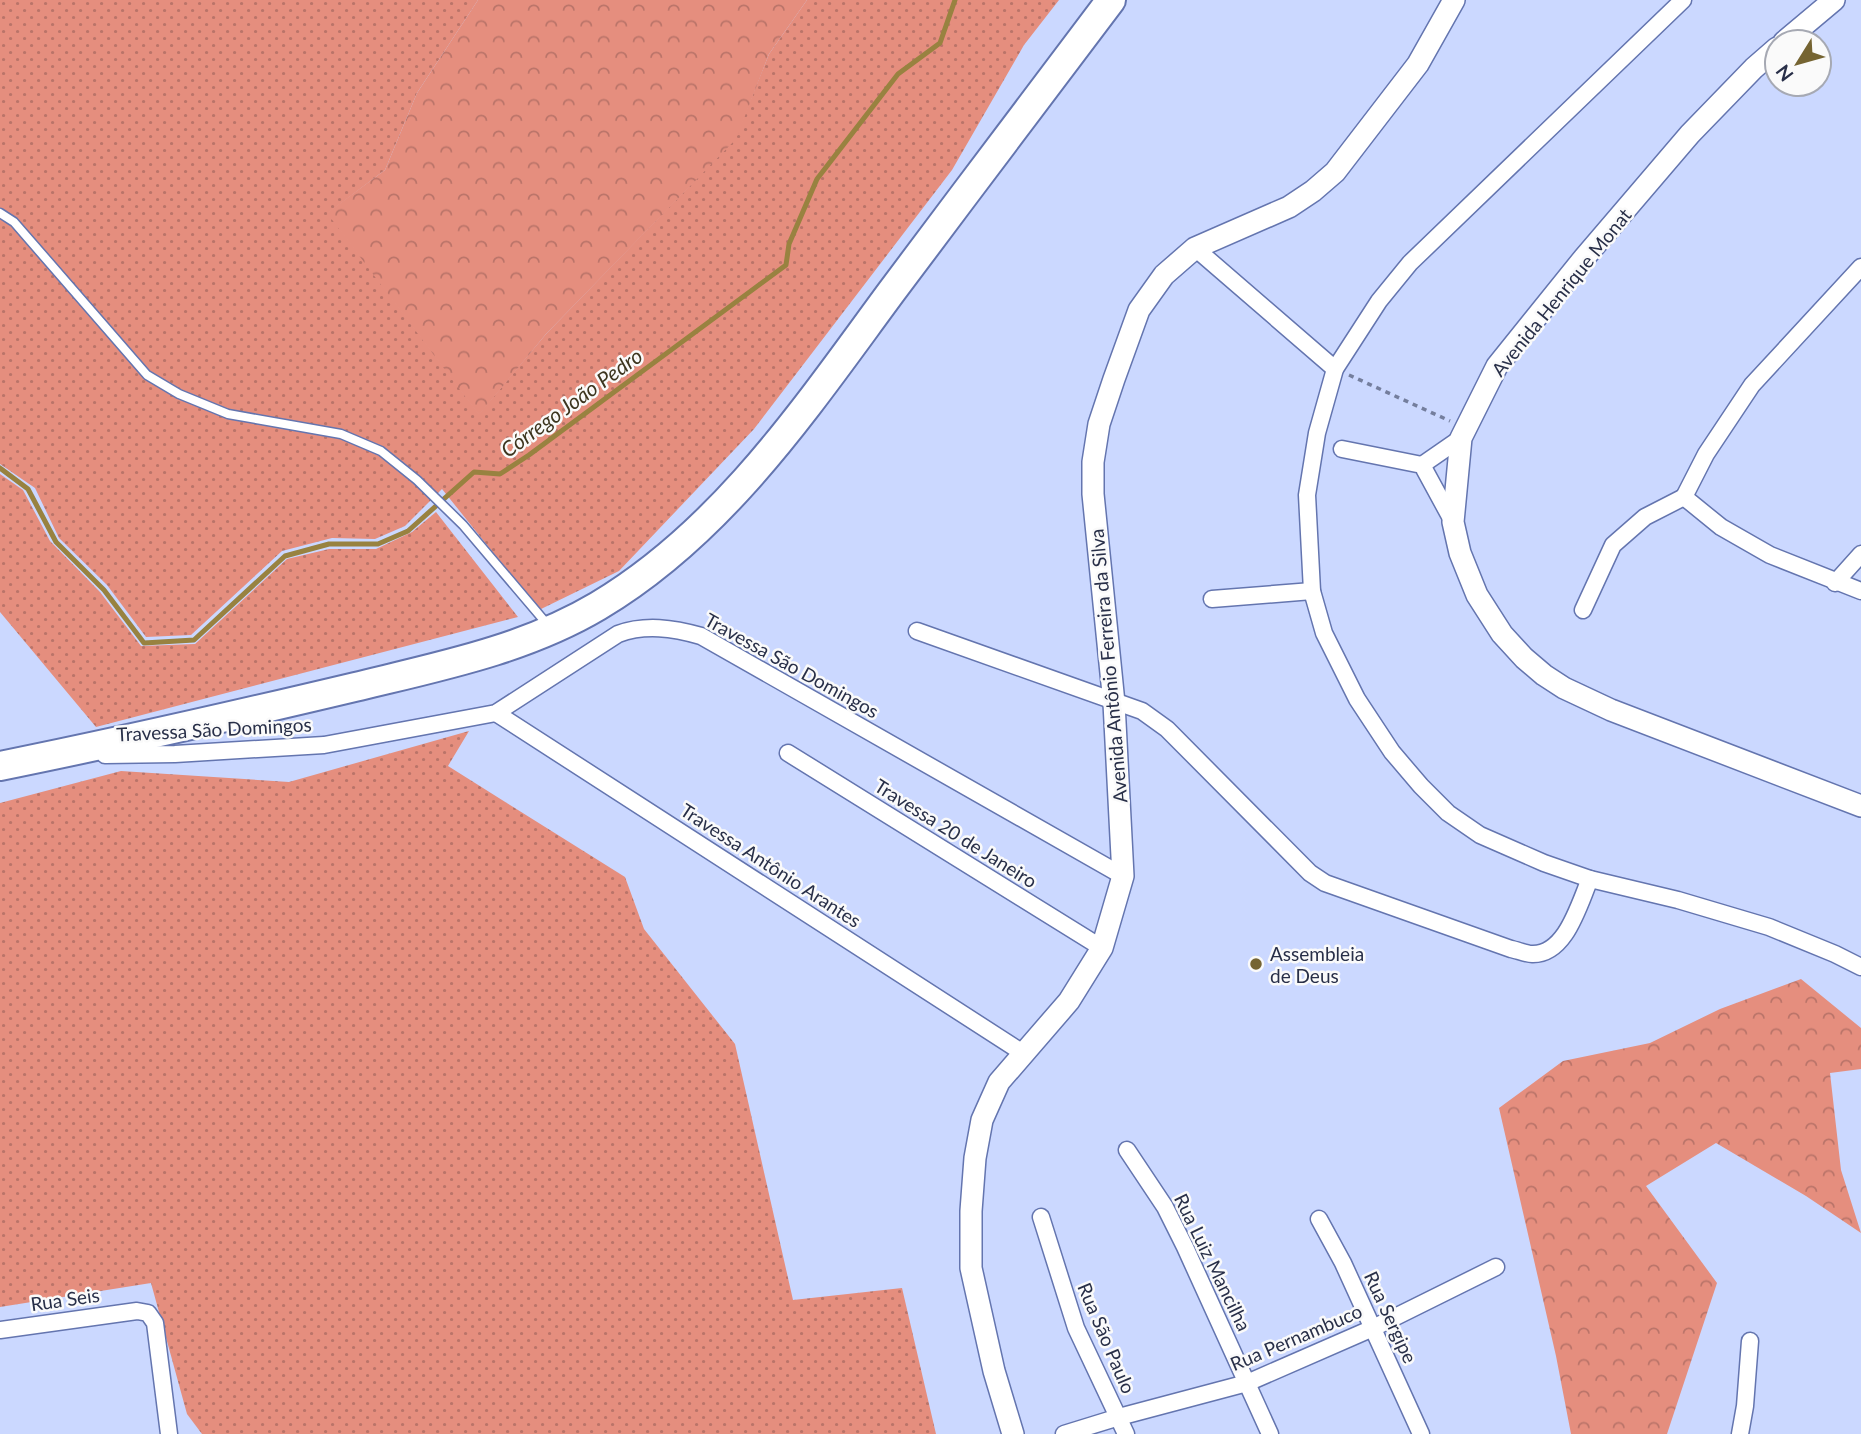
<svg xmlns="http://www.w3.org/2000/svg" width="1861" height="1434" viewBox="0 0 1861 1434" font-family="Lato,sans-serif">
  <style>
    .green { fill: url(#green-dots) }
    .forest { fill: url(#forest-crowns) }
    .lines { fill: none; stroke-linecap: round; stroke-linejoin: round }
    .stream { stroke: #988240; stroke-width: 5 }
    .lane-casing { stroke: #6475af; stroke-width: 11 }
    .street-casing { stroke: #6475af; stroke-width: 19 }
    .secondary-casing { stroke: #6475af; stroke-width: 24 }
    .highway-casing { stroke: #6475af; stroke-width: 32 }
    .path { stroke: #747e9d; stroke-width: 3.5; stroke-dasharray: 5 5; stroke-linecap: butt }
    .lane { stroke: #fff; stroke-width: 8 }
    .street { stroke: #fff; stroke-width: 16 }
    .secondary { stroke: #fff; stroke-width: 21 }
    .highway { stroke: #fff; stroke-width: 28 }
    .poi-dot { fill: #756432; stroke: #fafafa; stroke-width: 2.5 }
    .labels { text-anchor: middle; dominant-baseline: central; stroke-width: 5; stroke-linejoin: round; paint-order: stroke }
    .street-label { font-size: 19px; fill: #282f48; stroke: #fafafa }
    .poi-label { font-size: 19px; fill: #282f48; stroke: #fafafa; text-anchor: start }
    .water-label { font-size: 21px; font-style: italic; fill: #3d351f; stroke: #fafafa }
  </style>
  <defs>
    <pattern id="green-dots" width="8" height="8" patternUnits="userSpaceOnUse" patternTransform="scale(1.75)"><rect width="8" height="8" fill="#e58e7e"/><path d="M2 2h.1M6 6h.1" fill="none" stroke="#ba7469" stroke-width="1.8" stroke-linecap="round"/></pattern>
    <pattern id="forest-crowns" width="20" height="18" patternUnits="userSpaceOnUse" patternTransform="scale(1.75)"><rect width="20" height="18" fill="#e58e7e"/><path d="M2 6a3 3 0 1 1 6 0M12 15a3 3 0 1 1 6 0" fill="none" stroke="#ba7469"/></pattern>
  </defs>
  <rect width="100%" height="100%" fill="#cbd8ff"/>
  <g class="green">
    <polygon points="0,0 478,0 417,93 385,170 328,213 479,414 546,334 735,139 769,54 807,0 1059,0 1024,45 952,170 754,429 619,571 539,610 442,489 405,526 375,539 332,538 282,551 191,635 146,637 107,585 59,538 35,488 0,464"/>
    <polygon points="0,474 23,490 50,541 100,592 141,646 195,644 287,559 329,549 376,549 412,532 436,512 518,617 96,727 0,612"/>
    <polygon points="469,731 448,766 625,877 644,929 735,1044 793,1300 902,1288 936,1434 202,1434 187,1414 151,1283 0,1307 0,803 121,771 289,782"/>
  </g>
  <g class="forest">
    <polygon points="478,0 807,0 769,54 736,139 546,334 479,415 327,213 385,170 417,93"/>
    <polygon points="1801,979 1861,1028 1861,1069 1830,1073 1841,1170 1861,1233 1806,1196 1716,1143 1646,1186 1717,1283 1667,1434 1571,1434 1556,1356 1499,1108 1563,1061 1650,1043 1720,1009"/>
  </g>
  <g class="lines">
    <polyline class="stream" points="0,468 28,489 56,542 104,590 144,643 194,640 285,556 329,544 378,544 408,531 474,472 500,474 529,455 786,265 789,244 817,179 898,74 940,43 955,0"/>
    <g class="lane-casing">
      <polyline id="lane" points="0,213 14,222 147,375 179,394 228,414 341,434 381,451 417,480 463,525 547,624"/>
    </g>
    <g class="street-casing">
      <g id="street">
        <polyline points="1683,0 1410,263 1379,301 1335,369 1317,433 1307,495 1312,591 1324,633 1357,699 1392,752 1421,786 1448,813 1480,835 1544,863 1590,879 1678,900 1769,927 1835,954 1861,967"/>
        <polyline points="1195,248 1335,369"/>
        <polyline points="1342,449 1422,465 1453,522"/>
        <polyline points="1422,465 1461,438"/>
        <polyline points="1684,497 1706,454 1752,385 1861,267"/>
        <polyline points="1684,497 1721,527 1770,555 1861,591"/>
        <polyline points="1835,583 1861,554"/>
        <polyline points="1212,599 1312,591"/>
        <polyline points="1583,610 1613,545 1645,517 1684,497"/>
        <path d="M917,631L1142,711L1167,729L1310,873L1325,883L1511,949C1517,950 1526,954 1532,954C1566,955 1579,904 1590,879"/>
        <polyline points="496,713 1023,1053"/>
        <polyline points="788,753 1102,948"/>
        <path d="M105,755L175,754L324,745L496,713L618,634C645,624 673,628 701,636L1123,876"/>
        <polyline points="1127,1150 1165,1207 1185,1247 1270,1434"/>
        <polyline points="1041,1217 1076,1328 1126,1434"/>
        <polyline points="1319,1219 1343,1263 1421,1434"/>
        <polyline points="0,1330 137,1311 148,1313 155,1323 169,1434"/>
        <polyline points="1064,1434 1119,1417 1247,1383 1373,1328 1496,1267"/>
        <polyline points="1740,1434 1745,1406 1750,1341"/>
      </g>
    </g>
    <g class="secondary-casing">
      <g id="secondary">
        <polyline points="1784,42 1834,0"/>
        <polyline points="1777,48 1754,68 1690,134 1584,258 1497,366 1461,438 1453,522 1460,553 1477,595 1502,634 1524,658 1544,675 1564,688 1611,710 1861,806"/>
        <polyline points="1013,1434 994,1371 971,1268 971,1211 975,1158 982,1120 999,1082 1069,1001 1102,948 1123,876 1114,703 1093,494 1093,462 1099,424 1114,379 1139,310 1164,275 1195,248 1289,207 1313,191 1335,172 1418,64 1454,0"/>
      </g>
    </g>
    <g class="highway-casing">
      <path id="highway" d="M0,766C119,742 237,715 355,687C437,667 524,650 598,606C724,531 807,406 892,291C965,194 1037,97 1111,0"/>
    </g>
    <polyline class="path" points="1349,375 1450,421"/>
    <use href="#lane" class="lane"/>
    <use href="#street" class="street"/>
    <use href="#secondary" class="secondary"/>
    <use href="#highway" class="highway"/>
  </g>
  <circle class="poi-dot" cx="1256" cy="964" r="7"/>
  <g class="labels">
    <g class="street-label">
      <text transform="translate(1561 292) rotate(-51)">Avenida Henrique Monat</text>
      <text transform="translate(792 665) rotate(29)">Travessa São Domingos</text>
      <text transform="translate(1108 666) rotate(-95)">Avenida Antônio Ferreira da Silva</text>
      <text transform="translate(214 729) rotate(-3)">Travessa São Domingos</text>
      <text transform="translate(956 833) rotate(32)">Travessa 20 de Janeiro</text>
      <text transform="translate(771 865) rotate(33)">Travessa Antônio Arantes</text>
      <text transform="translate(1213 1262) rotate(64)">Rua Luiz Mancilha</text>
      <text transform="translate(65 1299) rotate(-8)">Rua Seis</text>
      <text transform="translate(1391 1317) rotate(65)">Rua Sergipe</text>
      <text transform="translate(1296 1337) rotate(-23)">Rua Pernambuco</text>
      <text transform="translate(1107 1338) rotate(67)">Rua São Paulo</text>
    </g>
    <g class="poi-label">
      <text x="1270" y="953">Assembleia<tspan x="1270" dy="22">de Deus</tspan></text>
    </g>
    <g class="water-label">
      <text transform="translate(571 402) rotate(-36)">Córrego João Pedro</text>
    </g>
  </g>
  <g transform="translate(1798 63) rotate(233)"><circle r="33" fill="#fafafa" stroke="#a6a9b3" stroke-width="2"/>
  <path d="M0-5L12 26L0 18L-12 26Z" fill="#756432"/>
  <text y="-10" font-size="19" font-weight="bold" text-anchor="middle" fill="#282f48">N</text>
  </g>
</svg>
